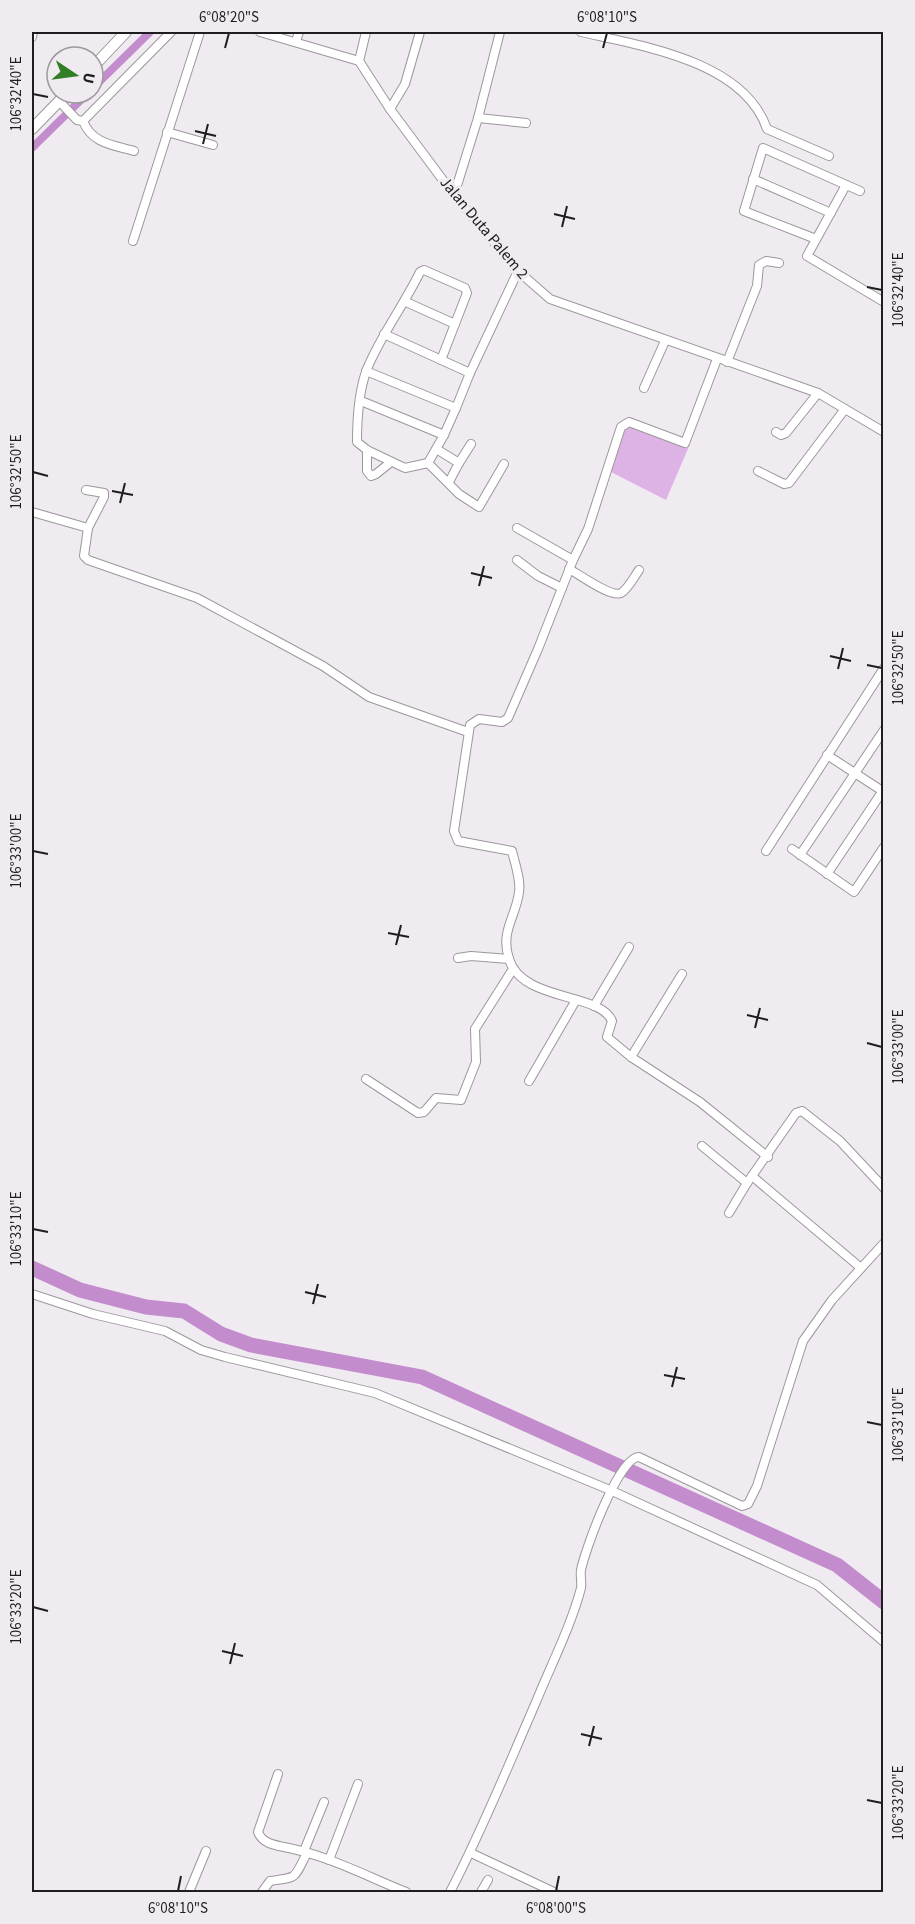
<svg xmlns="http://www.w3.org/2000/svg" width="915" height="1924" viewBox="0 0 915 1924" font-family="'Source Sans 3',sans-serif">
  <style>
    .green { fill: #ddb2e4 }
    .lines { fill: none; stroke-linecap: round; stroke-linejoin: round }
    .canal { stroke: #c38ccd; stroke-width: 8 }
    .river { stroke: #c38ccd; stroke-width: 15 }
    .minor-casing { stroke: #9c979d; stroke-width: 10 }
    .tertiary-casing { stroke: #9c979d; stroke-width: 12 }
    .minor { stroke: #fff; stroke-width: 8 }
    .tertiary { stroke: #fff; stroke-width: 10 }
    .ticks { fill: none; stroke: #1f1d1f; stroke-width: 2 }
    .labels { text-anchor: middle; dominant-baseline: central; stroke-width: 6; stroke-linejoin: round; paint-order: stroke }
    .street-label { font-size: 16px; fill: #1f1d1f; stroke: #f0ebf1 }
    .neatline { fill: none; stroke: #1f1d1f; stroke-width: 2 }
    .ticks-label { font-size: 15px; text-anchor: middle; fill: #1f1d1f }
  </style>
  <rect width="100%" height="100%" fill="#f0ebf1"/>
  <polygon class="green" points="630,419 690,444 666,500 607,470"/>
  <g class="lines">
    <g class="canal">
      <polyline points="93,88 150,32"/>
      <polyline points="32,148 88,93"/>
    </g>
    <polyline class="river" points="32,1268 80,1290 146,1307 184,1311 221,1334 251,1345 422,1377 837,1565 884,1602"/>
    <g class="minor-casing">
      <g id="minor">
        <polyline points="260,32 359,61 390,109 454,195 518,271 550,299 818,393 884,432"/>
        <path d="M581,32C642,46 744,61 767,129L829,156"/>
        <polyline points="32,37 33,32"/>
        <polyline points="296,41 299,32"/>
        <polyline points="359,61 366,32"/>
        <path d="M59,101L77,120L83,121C92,144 114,145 134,151"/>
        <polyline points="390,109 405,84 420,32"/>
        <polyline points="478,118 526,123"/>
        <polyline points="83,121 171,32"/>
        <polyline points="167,132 213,145"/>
        <polyline points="753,179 831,213"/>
        <polyline points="846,185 807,256 884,302"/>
        <polyline points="454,195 478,118 500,32"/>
        <polyline points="816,239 744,211 763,148 860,191"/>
        <polyline points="133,241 200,32"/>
        <polyline points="406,302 455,324"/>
        <polyline points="384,334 470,373 518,271"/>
        <path d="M441,360L467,293L465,288L424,270L420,272C404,305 381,335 367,369C359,390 357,419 357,442L367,450L405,468L428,463L444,435"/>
        <polyline points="727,362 757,286 759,265 766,261 779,263"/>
        <polyline points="366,371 456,408 470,373"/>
        <polyline points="644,388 665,341"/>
        <polyline points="361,401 444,435 456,408"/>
        <polyline points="776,432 781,435 786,433 818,393"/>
        <polyline points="367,450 367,471 371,476 376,474 391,462"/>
        <polyline points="438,450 459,463 449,482"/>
        <polyline points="428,463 459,494 479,507 504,464"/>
        <polyline points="459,463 471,444"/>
        <polyline points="758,471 784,484 789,483 845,409"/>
        <polyline points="86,490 104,493 104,497 88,528"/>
        <polyline points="32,512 88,528 84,556 88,560 197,598 323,666 369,697 468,732"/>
        <polyline points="517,528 573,560"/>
        <polyline points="517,560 538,576 562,588"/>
        <path d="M569,569C579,574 611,598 621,593C628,589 634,577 639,570"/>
        <polyline points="827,755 884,792"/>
        <polyline points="792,849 854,892 884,847"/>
        <polyline points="766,851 884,668"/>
        <polyline points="800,855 884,730"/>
        <polyline points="827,874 884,789"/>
        <polyline points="458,958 471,956 509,959"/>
        <path d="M682,974L631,1057L607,1037L612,1021C600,992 522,1002 509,959C500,931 516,917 519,892C521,880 515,864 512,851L458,841L454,831L470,725L479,719L502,722L508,718L538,649L573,560L588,529L621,427L629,422L685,443L717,359"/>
        <polyline points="594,1006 629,947"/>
        <polyline points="631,1057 700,1102 768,1157"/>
        <polyline points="366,1079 418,1113 424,1112 436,1098 461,1100 476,1062 475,1029 513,969"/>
        <polyline points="529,1081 576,1000"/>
        <polyline points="702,1146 747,1183 796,1113 802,1111 840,1141 884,1188"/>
        <polyline points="752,1176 861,1268"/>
        <polyline points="729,1213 747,1183"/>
        <polyline points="32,1294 93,1314 165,1331 201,1350 225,1357 375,1393 610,1490 817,1585 884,1642"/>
        <path d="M278,1774L258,1832C262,1843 274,1845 284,1847C327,1855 366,1876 406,1892"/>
        <polyline points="304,1851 324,1802"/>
        <polyline points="471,1853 554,1892"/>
        <polyline points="329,1860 358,1784"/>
        <polyline points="189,1892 206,1851"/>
        <path d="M262,1892L270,1881C298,1877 293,1880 307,1853"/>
        <path d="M450,1892C482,1831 508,1766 536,1702C551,1665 571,1626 581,1588C582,1582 580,1576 581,1570C585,1550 619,1456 639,1457L742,1506L748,1504L757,1486L803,1341L832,1300L884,1243"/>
        <polyline points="481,1892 488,1880"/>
      </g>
    </g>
    <g class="tertiary-casing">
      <g id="tertiary">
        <polyline points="93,67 126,32"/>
        <polyline points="32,129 67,93"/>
      </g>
    </g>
    <use href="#minor" class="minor"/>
    <use href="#tertiary" class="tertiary"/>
  </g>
  <path class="ticks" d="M225,48L229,33M603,48L607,33M33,94L48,97M195,131L216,136M203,144L208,124M554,214L575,219M562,227L567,206M867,287L882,290M33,472L48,476M112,491L133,495M120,503L125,483M471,573L492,578M479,586L484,566M830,656L851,661M867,665L882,668M838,669L843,648M33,851L48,854M388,933L409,937M396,945L401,925M747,1015L768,1020M755,1028L760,1008M867,1043L882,1047M33,1229L48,1232M305,1292L326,1297M313,1304L318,1284M664,1375L685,1379M672,1387L677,1367M867,1422L882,1425M33,1607L48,1611M222,1651L243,1656M230,1664L235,1643M581,1734L602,1739M589,1746L594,1726M867,1800L882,1803M178,1891L181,1876M556,1891L559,1876"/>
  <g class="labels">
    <g class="street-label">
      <text transform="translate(484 228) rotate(50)">Jalan Duta Palem 2</text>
    </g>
  </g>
  <rect width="915" height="1924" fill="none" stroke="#f0ebf1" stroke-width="66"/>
  <g transform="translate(75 75) rotate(103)"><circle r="28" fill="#f0ebf1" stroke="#9c999d" stroke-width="1.5"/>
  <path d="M0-4.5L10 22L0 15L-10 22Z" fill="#327e27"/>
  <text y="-9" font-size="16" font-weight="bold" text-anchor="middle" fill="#1f1d1f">U</text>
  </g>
  <rect x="33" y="33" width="849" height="1858" class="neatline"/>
  <g class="ticks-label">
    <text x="229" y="22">6°08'20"S</text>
    <text x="607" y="22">6°08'10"S</text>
    <text transform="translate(16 94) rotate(-90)" y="5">106°32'40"E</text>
    <text transform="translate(898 290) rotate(-90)" y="5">106°32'40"E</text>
    <text transform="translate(16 472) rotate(-90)" y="5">106°32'50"E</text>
    <text transform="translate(898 668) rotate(-90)" y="5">106°32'50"E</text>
    <text transform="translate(16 851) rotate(-90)" y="5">106°33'00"E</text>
    <text transform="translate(898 1047) rotate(-90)" y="5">106°33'00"E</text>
    <text transform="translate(16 1229) rotate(-90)" y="5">106°33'10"E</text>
    <text transform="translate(898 1425) rotate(-90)" y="5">106°33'10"E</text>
    <text transform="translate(16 1607) rotate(-90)" y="5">106°33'20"E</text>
    <text transform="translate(898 1803) rotate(-90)" y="5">106°33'20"E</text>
    <text x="178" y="1913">6°08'10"S</text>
    <text x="556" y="1913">6°08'00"S</text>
  </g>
</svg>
